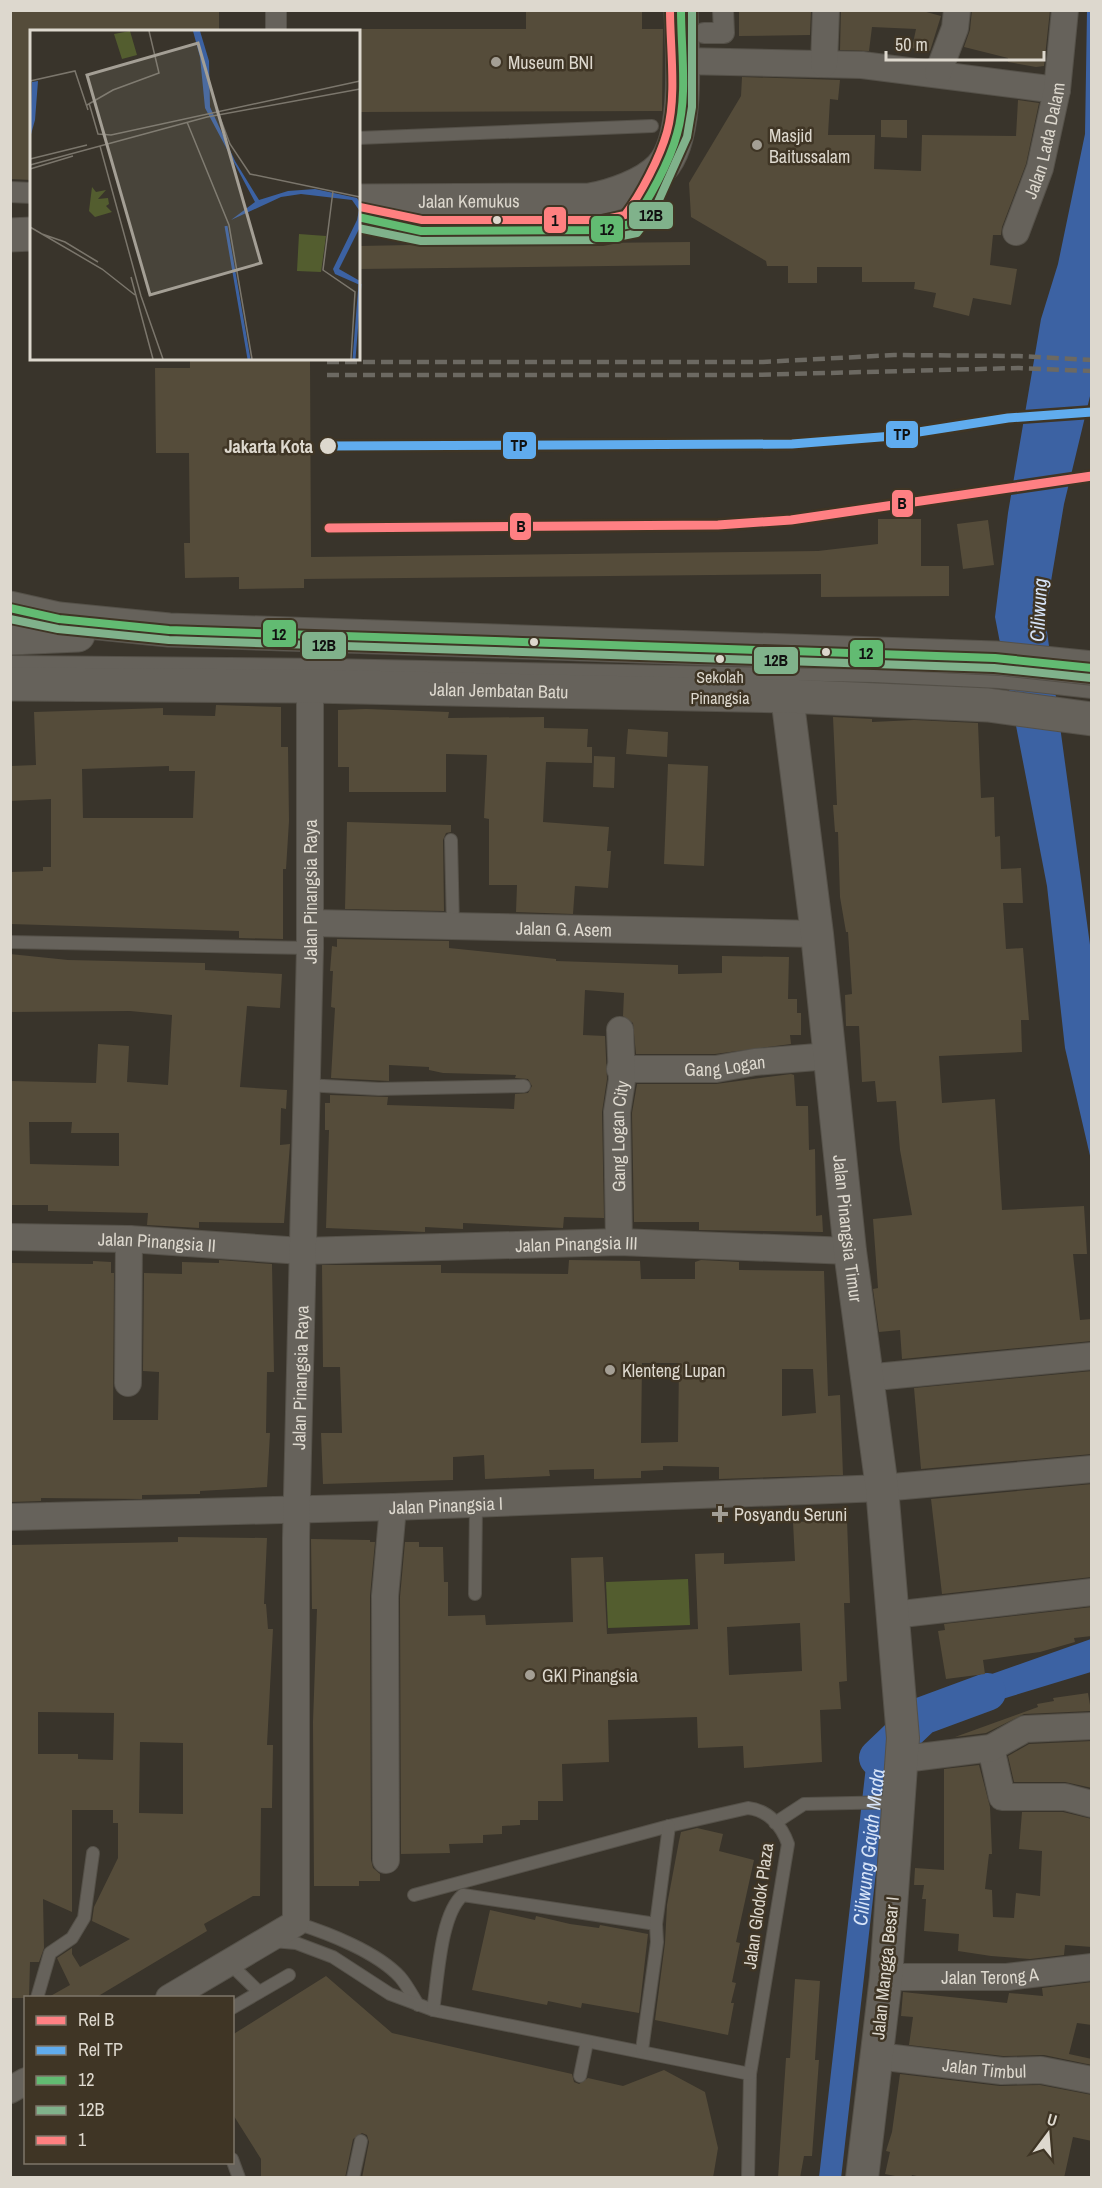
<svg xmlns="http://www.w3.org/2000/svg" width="1102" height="2188" viewBox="0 0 1102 2188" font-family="'Archivo Narrow',sans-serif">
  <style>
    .green { fill: #535d2f }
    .water { fill: #3c62a3 }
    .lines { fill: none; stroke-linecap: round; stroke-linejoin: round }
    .canal { stroke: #3c62a3; stroke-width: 22 }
    .river { stroke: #3c62a3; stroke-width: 38 }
    .building { fill: #554c3a; fill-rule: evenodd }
    .service-casing { stroke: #555149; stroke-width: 14 }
    .pedestrian-casing { stroke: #555149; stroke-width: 22 }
    .minor-casing { stroke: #555149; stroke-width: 28 }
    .tertiary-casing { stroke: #555149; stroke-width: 34 }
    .secondary-casing { stroke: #555149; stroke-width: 35 }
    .service { stroke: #66625b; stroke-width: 12 }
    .pedestrian { stroke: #66625b; stroke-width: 20 }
    .minor { stroke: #66625b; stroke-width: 26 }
    .tertiary { stroke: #66625b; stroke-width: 32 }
    .secondary { stroke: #66625b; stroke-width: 33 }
    .rail { stroke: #6c6962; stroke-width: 4.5; stroke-dasharray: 12 6; stroke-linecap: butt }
    .bus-1-casing { stroke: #3f3525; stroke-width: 12 }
    .bus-2-casing { stroke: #3f3525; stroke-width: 12 }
    .bus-3-casing { stroke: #3f3525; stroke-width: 12 }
    .bus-1 { stroke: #62bb72; stroke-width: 8 }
    .bus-2 { stroke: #80b28b; stroke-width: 8 }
    .bus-3 { stroke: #ff8080; stroke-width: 8 }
    .rail-1-casing { stroke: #3f3525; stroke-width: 14 }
    .rail-2-casing { stroke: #3f3525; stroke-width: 14 }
    .rail-1 { stroke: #ff8083; stroke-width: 9 }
    .rail-2 { stroke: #60acee; stroke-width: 9 }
    .poi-dot { fill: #a49f95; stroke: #3f3525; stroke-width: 2 }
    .bus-dot { fill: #ddd8ce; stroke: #3f3525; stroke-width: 2 }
    .labels { text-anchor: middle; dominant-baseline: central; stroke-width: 5; stroke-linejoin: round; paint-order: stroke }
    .bus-label { font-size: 16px; fill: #ddd8ce; stroke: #3f3525 }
    .poi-label { font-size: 18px; fill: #ddd8ce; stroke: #3f3525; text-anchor: start }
    .street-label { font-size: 18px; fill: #ddd8ce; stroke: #3f3525 }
    .stop-label { font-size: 18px; font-weight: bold; fill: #ddd8ce; stroke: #3f3525; text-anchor: end }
    .water-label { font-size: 20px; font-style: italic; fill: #d7e4f8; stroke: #3f3525 }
    .inset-river { fill: none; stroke: #3c62a3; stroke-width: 3 }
    .inset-road { fill: none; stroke: #7b766c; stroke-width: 1.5 }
    .view { fill: #a49f95; fill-opacity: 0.15; stroke: #a49f95; stroke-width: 3 }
    .inset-edge { fill: none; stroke: #ddd8ce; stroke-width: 3 }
    .line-badge { stroke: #3f3525; stroke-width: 2 }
    .pale-badge-label { font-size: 16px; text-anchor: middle; font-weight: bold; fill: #111 }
  </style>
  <rect width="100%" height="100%" fill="#39342b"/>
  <polygon class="green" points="688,1579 690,1625 608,1628 606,1582"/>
  <g class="water">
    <polygon points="1087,11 1091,11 1091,392 1064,504 1045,617 1091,952 1091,1160 1065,1048 1047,886 995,617 1008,513 1041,319 1058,264 1085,134"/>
    <polygon points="1091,1639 1091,1672 940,1718 938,1693"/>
  </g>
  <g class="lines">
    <path class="canal" id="s1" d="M830,2178L878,1758"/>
    <polyline class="river" points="878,1758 922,1716 987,1692"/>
  </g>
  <g class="building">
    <polygon points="10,10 219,10 219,32 32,32 32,180 10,179"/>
    <polygon points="526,10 642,10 642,29 663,29 662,111 358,112 358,29 526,29"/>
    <polygon points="739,10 811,10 810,35 739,36"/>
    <polygon points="841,10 919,10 941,16 930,51 912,48 916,29 872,27 869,51 840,50"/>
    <polygon points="972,10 1050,10 1044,66 1036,67 1008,62 1008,58 964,47 970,30"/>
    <polygon points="742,77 840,80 838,100 830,99 828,135 875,135 874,169 921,171 922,135 1016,136 1018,100 1039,103 1026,164 1002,227 1001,235 993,235 990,265 1017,269 1011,305 973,298 969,316 933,307 936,293 914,289 915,282 862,282 862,267 817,267 817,283 788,283 788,266 767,266 766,261 691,217 689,183 741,96"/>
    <polygon points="881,120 907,120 907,138 881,137"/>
    <polygon points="595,218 595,222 412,221 412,220"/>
    <polygon points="412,238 595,238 595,243 690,242 690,265 358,269 358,246 412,245"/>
    <polygon points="190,358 310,358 311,557 818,551 878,544 878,519 921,519 921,566 949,566 949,596 821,597 821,574 304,579 304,588 239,589 239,577 185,578 184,543 190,543 189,453 156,453 155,368 190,368"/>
    <polygon points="988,520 994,565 963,569 957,524"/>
    <path d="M216,705L281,707V747H288L289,821L286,869H283V939L239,938V931L10,924V872L43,871V867H51V799L10,801V766L36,765L34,712L163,708V715L215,716ZM169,766V771H195L193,818H83L82,769Z"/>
    <polygon points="366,709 449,712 448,718 544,717 544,728 588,729 587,747 592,747 592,763 546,762 543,822 609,827 607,851 611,851 608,888 575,886 573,914 516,912 517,885 489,885 489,819 484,818 487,755 446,754 446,792 349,792 349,767 338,767 338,710"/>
    <polygon points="833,717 872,719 872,722 914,720 978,723 981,798 994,797 995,837 1000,836 1001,869 1021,868 1023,903 1003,903 1006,949 1023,948 1029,1020 1021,1020 1022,1052 939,1056 942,1103 995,1099 1002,1210 1084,1206 1087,1254 1073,1254 1080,1320 1092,1319 1092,1341 902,1359 900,1330 879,1332 873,1289 878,1288 873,1219 912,1215 900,1150 896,1101 877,1102 875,1081 862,1082 859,1026 846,1026 845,995 852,994 848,932 846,932 840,897 838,832 835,832 833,805 837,805"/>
    <polygon points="628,729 668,732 667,757 626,754"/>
    <polygon points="594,756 615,757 614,788 593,787"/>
    <polygon points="668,764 708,766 704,866 664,864"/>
    <polygon points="347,822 451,825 451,832 446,833 443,840 444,911 345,909"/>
    <polygon points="337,939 449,941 449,948 556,959 556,961 678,965 678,974 722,973 722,956 789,957 788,999 797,999 797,1013 801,1013 801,1035 790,1035 791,1044 715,1054 636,1054 633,1023 623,1016 624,993 585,990 583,1035 605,1036 607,1079 602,1112 604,1218 564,1217 563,1228 463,1223 463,1229 425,1227 425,1232 326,1228 329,1130 325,1130 325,1103 330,1103 330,1095 388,1097 387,1105 514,1109 515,1094 528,1093 532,1086 528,1079 515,1078 516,1075 443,1073 429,1070 429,1067 389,1065 389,1081 331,1078 335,1008 331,1007 333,971 330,971 332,946 337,947"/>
    <path d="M10,954L68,960L205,963V970L282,974L280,1008L247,1006L240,1087L287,1090L286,1109L281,1108L280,1145L290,1144L284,1223L199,1222V1228L147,1225L148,1213L48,1211V1205H10V1081L96,1083L98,1044L129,1046L127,1082L168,1085L172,1015L130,1011L10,1012ZM29,1122H72L71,1133H119V1166L30,1164Z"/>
    <polygon points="791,1074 794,1075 796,1106 808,1106 809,1150 815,1149 816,1216 822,1215 823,1232 699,1230 699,1222 634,1222 632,1113 637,1084 716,1084"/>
    <polygon points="219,1260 272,1264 274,1372 267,1372 266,1433 270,1433 267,1487 200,1491 200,1494 142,1495 142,1499 41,1498 41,1501 10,1502 10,1263 93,1264 93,1261 111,1262 111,1273 114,1273 113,1420 158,1420 159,1372 143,1371 144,1273 182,1274 182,1262 219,1263"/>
    <path d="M569,1260L640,1261L641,1279H695V1262L701,1260L739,1262V1270L824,1271L828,1396L840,1395L843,1475L719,1479V1467L663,1466V1470L641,1471V1478L594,1479V1469L549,1470L550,1476L485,1479L484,1455L453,1457V1480L323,1484L321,1433H342L340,1367H323L322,1265H441V1273L568,1274ZM642,1363H679L678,1442L641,1443ZM782,1369H813L816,1413L782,1416Z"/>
    <polygon points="1092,1371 1092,1454 921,1469 914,1388"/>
    <polygon points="1092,1484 1092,1577 942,1594 931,1499"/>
    <path d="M847,1520L850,1603H844L847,1681L839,1682L841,1709L820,1710L822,1762L744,1768L743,1746L698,1748L697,1717L608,1720L609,1762L562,1764L563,1801H538V1820H520V1825L502,1826V1834L483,1835V1843L449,1844L450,1853L401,1854L400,1597L405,1542H419V1547H443L444,1582H448V1616L485,1615L486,1625L573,1622L571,1558L603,1557L607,1634L698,1629L695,1554L724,1553V1564L795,1561L793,1522ZM800,1623L802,1671L729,1675L727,1627Z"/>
    <path d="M178,1537L267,1538L264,1604H266L268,1629H273L267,1745H273L272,1808H261L260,1896H253L204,1924L207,1931L95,1998H47L70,1985L57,1958L72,1948V1954L80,1967L130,1939L92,1921L94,1907L118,1858V1823H113V1810H72V1912L43,1899L44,1948L39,1962H30L29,1998H10V1545L178,1542ZM38,1712L114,1713L113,1760L78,1759V1754H38ZM140,1742L183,1743V1814L139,1813Z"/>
    <polygon points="311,1539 370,1540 370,1542 375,1542 370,1596 371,1860 373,1868 380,1874 380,1881 359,1881 359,1886 314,1886 313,1722 317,1609 312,1609"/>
    <polygon points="1092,1607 1092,1636 1074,1638 1075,1642 1040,1652 983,1660 985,1674 946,1679 938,1631 945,1630 944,1624"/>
    <polygon points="1088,1693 1091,1711 1024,1714 986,1733 955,1737 1038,1707 1037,1704 1054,1701 1053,1698"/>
    <polygon points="1092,1741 1092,1788 1065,1782 1014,1782 1008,1756 1029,1744"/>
    <polygon points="979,1765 990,1807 992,1854 989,1854 985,1889 992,1890 993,1917 1014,1918 1016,1893 1040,1896 1042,1851 1019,1849 1022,1812 1063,1812 1092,1819 1092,1947 1065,1945 1064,1955 1030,1959 991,1956 958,1951 959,1934 924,1931 926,1899 922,1899 924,1885 914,1885 915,1868 944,1870 944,1769"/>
    <polygon points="697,1828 723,1834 719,1851 754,1860 736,1942 740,1943 732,1982 736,1983 731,2003 734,2003 728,2035 655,2020 665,1943 667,1905 679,1841 681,1832"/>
    <polygon points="490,1910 535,1920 536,1916 570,1924 599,1928 600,1925 648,1934 639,2013 582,2003 581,2008 548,2001 547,2005 472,1990"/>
    <polygon points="326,1976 392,2033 572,2074 574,2082 579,2084 588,2078 623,2086 664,2070 705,2092 718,2148 713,2178 362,2178 369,2142 367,2135 362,2133 353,2139 345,2178 261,2178 261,2159 232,2113 232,2035"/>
    <polygon points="795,1979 820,1981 815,2060 819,2060 812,2156 804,2156 800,2178 778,2178 786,2058 790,2058"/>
    <polygon points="1092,1982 1092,2025 1077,2023 1069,2054 1092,2059 1092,2065 1044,2055 1003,2056 909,2045 913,2017 901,2016 903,1992 1007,2003 1009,1993 1043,1996 1042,1988"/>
    <polygon points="900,2074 1000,2086 1040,2085 1092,2095 1092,2141 1073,2137 1064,2178 926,2178 912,2175 911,2178 905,2178 885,2174 890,2152 886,2151 892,2132"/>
  </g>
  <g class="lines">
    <g class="service-casing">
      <g id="service">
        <polyline points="358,138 652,126"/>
        <polyline points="358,217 421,231 602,230 631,224 645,206 654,184"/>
        <polyline points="10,662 327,665 874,676 1000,682 1092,692"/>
        <polyline points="451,840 453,926"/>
        <polyline points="10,942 310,948"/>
        <polyline points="305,1085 379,1089 524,1086"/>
        <polyline points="475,1594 476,1504"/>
        <polyline points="775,1823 804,1804 899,1802"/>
        <path d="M414,1895L669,1826L748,1808C768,1810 782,1826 788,1844L750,2074L748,2178"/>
        <path d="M296,1923C328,1933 377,1952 400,1977C407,1985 412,1995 418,2005"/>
        <polyline points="273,1941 296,1943 333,1957 390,1994 433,2010 750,2074"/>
        <polyline points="229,1963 259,1992"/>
        <polyline points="37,1998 50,1953 72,1938 84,1918 93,1853"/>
        <polyline points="232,2008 289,1975"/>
        <path d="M433,2010C438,1980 440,1914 463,1895L656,1924"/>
        <polyline points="642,2050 657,1942 656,1924 669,1826"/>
        <polyline points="580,2076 587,2042"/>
        <polyline points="232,2159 239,2178"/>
        <polyline points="353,2178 361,2141"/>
      </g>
    </g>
    <g class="pedestrian-casing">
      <g id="pedestrian">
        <polyline points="276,10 276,32"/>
        <polyline points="704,33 724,33 723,10"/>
        <polyline points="10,192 32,193"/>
      </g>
    </g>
    <g class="minor-casing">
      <g id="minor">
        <polyline points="682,61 862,65 1057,90"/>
        <polyline points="824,64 826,10"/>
        <polyline points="938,73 955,28 957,10"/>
        <path id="s2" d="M1016,232L1040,168L1057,90L1065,10"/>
        <path id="s3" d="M310,923L817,934"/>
        <path id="s4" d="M620,1069H716L755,1062L829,1056"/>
        <path id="s5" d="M10,1237L129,1239L302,1251L619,1242L850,1251"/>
        <path id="s6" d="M619,1242L617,1112L622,1080L620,1030"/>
        <polyline points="865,1378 1092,1356"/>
        <polyline points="128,1383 129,1239"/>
        <path id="s7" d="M10,1517L393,1507L882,1488L1092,1469"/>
        <polyline points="893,1615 1092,1592"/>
        <polyline points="991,1748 1002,1797 1065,1797 1092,1804"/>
        <polyline points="904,1759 991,1748 1025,1729 1092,1726"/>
        <polyline points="386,1860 385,1596 393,1507"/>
        <path id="s8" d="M886,1977H1007L1092,1967"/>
        <path id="s9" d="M169,1998L296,1923V1538L310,948V686"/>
        <path id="s10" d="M877,2056L1002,2071L1041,2070L1092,2080"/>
        <polyline points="10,2090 26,2081"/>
      </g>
    </g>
    <g class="tertiary-casing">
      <g id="tertiary">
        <path id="s11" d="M787,696L817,934L850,1251L882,1488L903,1738L886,1977L862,2178"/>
      </g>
    </g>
    <g class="secondary-casing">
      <g id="secondary">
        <path id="s12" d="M358,201L590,200C612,196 645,185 661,168C690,138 682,51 681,10"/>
        <polyline points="10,235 32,234"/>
        <polyline points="10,608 59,619 169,630 995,658 1092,668"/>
        <polyline points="10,638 78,635"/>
        <path id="s13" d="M10,684L310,686L787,696L988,705L1092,719"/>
      </g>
    </g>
    <use href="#service" class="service"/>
    <use href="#pedestrian" class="pedestrian"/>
    <use href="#minor" class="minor"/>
    <use href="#tertiary" class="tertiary"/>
    <use href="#secondary" class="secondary"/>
    <g class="rail">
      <polyline points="327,362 763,362 894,355 1019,356 1092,360"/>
      <polyline points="327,375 750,375 1019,368 1092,371"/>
    </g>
    <g class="bus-1-casing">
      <g id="bus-1">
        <path d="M358,217L421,231L602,230L631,224C648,202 670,161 677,134C688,96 681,50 681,10"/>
        <polyline points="10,608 59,619 169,630 995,658 1092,668"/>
      </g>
    </g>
    <g class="bus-2-casing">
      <g id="bus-2">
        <polyline points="358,228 421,241 602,240 637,233 654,211 687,137 692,107 692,10"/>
        <polyline points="10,619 58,629 169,640 994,668 1091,678"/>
      </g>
    </g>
    <g class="bus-3-casing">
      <path id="bus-3" d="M360,207L422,220H601L625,215C641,194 660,157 667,132C677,96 670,47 670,10"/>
    </g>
    <use href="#bus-1" class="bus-1"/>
    <use href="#bus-2" class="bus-2"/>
    <use href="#bus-3" class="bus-3"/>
    <g class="rail-1-casing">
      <polyline id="rail-1" points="329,528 718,525 791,520 1092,476"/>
    </g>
    <g class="rail-2-casing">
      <polyline id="rail-2" points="328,446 792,444 893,436 1008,418 1092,412"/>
    </g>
    <use href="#rail-1" class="rail-1"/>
    <use href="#rail-2" class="rail-2"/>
  </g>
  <g class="poi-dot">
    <circle cx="496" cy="62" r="6"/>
    <circle cx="757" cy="145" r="6"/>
    <circle cx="610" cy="1370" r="6"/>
    <path d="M717 1505h6v6h6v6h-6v6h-6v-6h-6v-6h6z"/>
    <circle cx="530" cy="1675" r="6"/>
  </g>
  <g class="bus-dot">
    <circle cx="497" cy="220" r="5"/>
    <circle cx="328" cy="446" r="9"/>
    <circle cx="534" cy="642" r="5"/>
    <circle cx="826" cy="652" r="5"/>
    <circle cx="720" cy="659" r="5"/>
  </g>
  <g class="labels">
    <g class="bus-label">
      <text x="720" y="677">Sekolah<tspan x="720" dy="21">Pinangsia</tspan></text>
    </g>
    <g class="poi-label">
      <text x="508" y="62">Museum BNI</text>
      <text x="769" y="135">Masjid<tspan x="769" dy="21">Baitussalam</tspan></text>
      <text x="622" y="1370">Klenteng Lupan</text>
      <text x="734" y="1514">Posyandu Seruni</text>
      <text x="542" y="1675">GKI Pinangsia</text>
    </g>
    <g class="street-label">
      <text stroke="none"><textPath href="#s2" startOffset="96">Jalan Lada Dalam</textPath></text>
      <text stroke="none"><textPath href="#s12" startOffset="111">Jalan Kemukus</textPath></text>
      <text stroke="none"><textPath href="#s13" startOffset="489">Jalan Jembatan Batu</textPath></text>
      <text stroke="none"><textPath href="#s9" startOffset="1179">Jalan Pinangsia Raya</textPath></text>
      <text stroke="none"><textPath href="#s3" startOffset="254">Jalan G. Asem</textPath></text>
      <text stroke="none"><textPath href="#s4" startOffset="105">Gang Logan</textPath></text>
      <text stroke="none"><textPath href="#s6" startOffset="106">Gang Logan City</textPath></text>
      <text stroke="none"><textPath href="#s11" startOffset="536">Jalan Pinangsia Timur</textPath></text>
      <text stroke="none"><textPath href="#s5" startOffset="147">Jalan Pinangsia II</textPath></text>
      <text stroke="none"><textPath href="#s5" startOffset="567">Jalan Pinangsia III</textPath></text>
      <text stroke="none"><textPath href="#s9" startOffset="693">Jalan Pinangsia Raya</textPath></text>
      <text stroke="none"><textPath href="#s7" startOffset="436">Jalan Pinangsia I</textPath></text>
      <text transform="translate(758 1906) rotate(-82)">Jalan Glodok Plaza</text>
      <text transform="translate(885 1968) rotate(-84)">Jalan Mangga Besar I</text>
      <text stroke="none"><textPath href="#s8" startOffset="104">Jalan Terong A</textPath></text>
      <text stroke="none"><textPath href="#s10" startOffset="108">Jalan Timbul</textPath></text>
    </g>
    <g class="stop-label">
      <text x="313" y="446">Jakarta Kota</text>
    </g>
    <g class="water-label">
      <text transform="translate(1038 610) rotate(-87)">Ciliwung</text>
      <text stroke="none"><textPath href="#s1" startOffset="333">Ciliwung Gajah Mada</textPath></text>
    </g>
  </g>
  <g transform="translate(30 30)">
    <rect width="330" height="330" fill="#39342b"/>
    <path d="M100,1L107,25L92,29L84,4ZM62,157L66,162L76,160L68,169L78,168L79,174L76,176L82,182L65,187L59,181ZM269,204L296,206L291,242L267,241Z" fill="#535d2f"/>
    <path d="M163,1H170L179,31L180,77L205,131L229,170L258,161L285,159L327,168L330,173V197L309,239L330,251V255L305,244L303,239L327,190L329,180L322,170L271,164L251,167L201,190L225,172L175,78L170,27ZM8,51L5,90L0,108L2,52Z" fill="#3c62a3"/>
    <path class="inset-river" d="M196,196L219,329M324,329L330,254"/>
    <path class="inset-road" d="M0,51L45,41L58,80M59,73L68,104L81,105L330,51M57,75L83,60L129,43L119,1M189,85L200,114L220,144L330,167M157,92L199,195L222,329M70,116L111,266L133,329M0,129L57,115M0,135L177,87L330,59M0,139L43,126M303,161L293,240L325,262L321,329M0,197L72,239L105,265M12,204L35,212L68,232M101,247L123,329"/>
    <path class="view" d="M168,13L231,233L120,265L57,45Z"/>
    <rect width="330" height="330" class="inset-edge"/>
  </g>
  <g class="line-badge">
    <rect x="628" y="201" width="46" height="29" rx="6" fill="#80b28b"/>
    <rect x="543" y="206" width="24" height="28" rx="6" fill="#ff8080"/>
    <rect x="590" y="215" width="34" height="28" rx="6" fill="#62bb72"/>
    <rect x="885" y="420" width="34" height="29" rx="6" fill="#60acee"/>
    <rect x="502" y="431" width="35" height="29" rx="6" fill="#60acee"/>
    <rect x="891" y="489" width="23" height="29" rx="6" fill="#ff8083"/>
    <rect x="509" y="512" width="23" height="29" rx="6" fill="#ff8083"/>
    <rect x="262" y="619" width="35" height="29" rx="6" fill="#62bb72"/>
    <rect x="301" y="631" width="46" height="29" rx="6" fill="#80b28b"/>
    <rect x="849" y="639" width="35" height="29" rx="6" fill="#62bb72"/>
    <rect x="753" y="646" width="46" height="29" rx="6" fill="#80b28b"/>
  </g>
  <g class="pale-badge-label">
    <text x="651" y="221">12B</text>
    <text x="555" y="226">1</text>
    <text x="607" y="235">12</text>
    <text x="902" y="440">TP</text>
    <text x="519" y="451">TP</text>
    <text x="902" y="509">B</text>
    <text x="521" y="532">B</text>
    <text x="279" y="640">12</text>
    <text x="324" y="651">12B</text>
    <text x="866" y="659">12</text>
    <text x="776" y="666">12B</text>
  </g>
  <rect width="1102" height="2188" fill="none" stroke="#ddd8ce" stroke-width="24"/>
  <rect x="24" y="1996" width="210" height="168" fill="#3f3525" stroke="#7e7669" stroke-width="1.5"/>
  <rect x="36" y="2016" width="30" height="9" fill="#ff8083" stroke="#7e7669" stroke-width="1.5"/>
  <text x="78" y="2026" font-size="18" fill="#ddd8ce">Rel B</text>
  <rect x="36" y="2046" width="30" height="9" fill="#60acee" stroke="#7e7669" stroke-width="1.5"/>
  <text x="78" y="2056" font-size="18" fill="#ddd8ce">Rel TP</text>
  <rect x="36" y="2076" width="30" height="9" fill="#62bb72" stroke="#7e7669" stroke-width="1.5"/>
  <text x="78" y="2086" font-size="18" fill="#ddd8ce">12</text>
  <rect x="36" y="2106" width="30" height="9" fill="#80b28b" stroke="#7e7669" stroke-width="1.5"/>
  <text x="78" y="2116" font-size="18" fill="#ddd8ce">12B</text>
  <rect x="36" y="2136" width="30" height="9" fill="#ff8080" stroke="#7e7669" stroke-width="1.5"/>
  <text x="78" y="2146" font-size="18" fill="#ddd8ce">1</text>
  <g transform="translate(1048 2134) rotate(16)" stroke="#3f3525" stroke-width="4.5" paint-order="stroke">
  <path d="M0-4.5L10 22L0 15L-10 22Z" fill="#ddd8ce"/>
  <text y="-9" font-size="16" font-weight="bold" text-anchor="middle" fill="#ddd8ce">U</text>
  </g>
  <path d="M886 51v9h158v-9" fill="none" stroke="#ddd8ce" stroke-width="3"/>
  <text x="895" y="51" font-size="18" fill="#ddd8ce" stroke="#3f3525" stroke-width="4.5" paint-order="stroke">50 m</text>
</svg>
